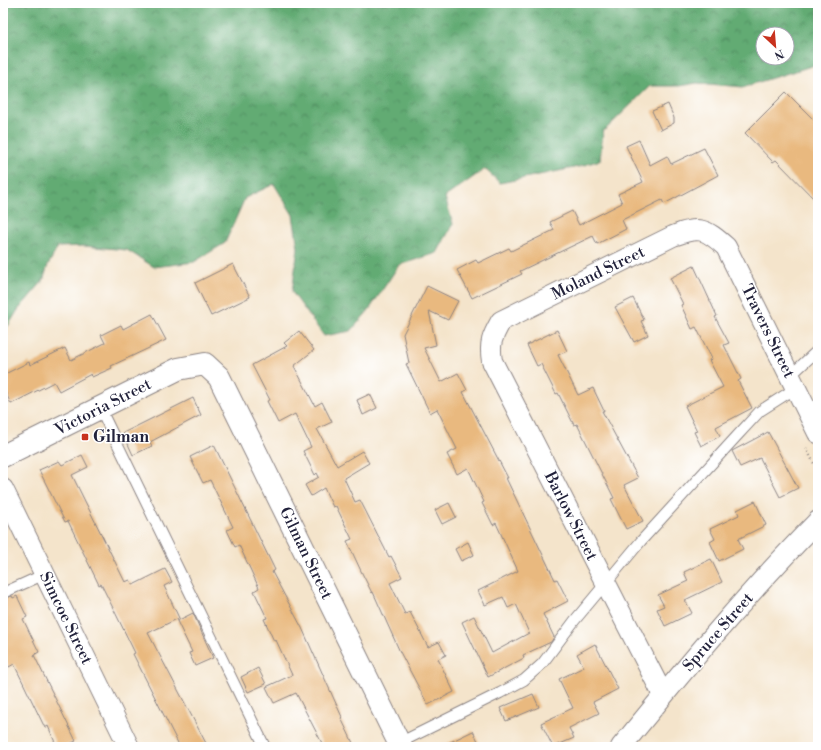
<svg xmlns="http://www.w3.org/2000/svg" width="821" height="750" viewBox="0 0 821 750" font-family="'Libre Bodoni',serif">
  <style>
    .forest { fill: url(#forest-crowns); stroke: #426657; fill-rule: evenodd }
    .building { fill: #e9b97f }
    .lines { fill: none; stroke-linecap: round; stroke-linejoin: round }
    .service-casing { stroke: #8b8383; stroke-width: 12 }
    .minor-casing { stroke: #8b8383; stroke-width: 22 }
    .tertiary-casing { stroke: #8b8383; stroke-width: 24 }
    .path { stroke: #8b8383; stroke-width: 2.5; stroke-dasharray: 1 3; stroke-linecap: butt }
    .service { stroke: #fff; stroke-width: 10 }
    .minor { stroke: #fff; stroke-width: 20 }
    .tertiary { stroke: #fff; stroke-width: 22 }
    .poi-dot { fill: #c8321e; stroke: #fff; stroke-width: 1.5 }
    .labels { text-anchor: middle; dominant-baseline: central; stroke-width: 3; stroke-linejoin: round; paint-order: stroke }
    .street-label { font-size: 16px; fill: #22223b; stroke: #fff }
    .poi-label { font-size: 16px; font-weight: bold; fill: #22223b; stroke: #fff; text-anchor: start }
  </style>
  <defs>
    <pattern id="forest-crowns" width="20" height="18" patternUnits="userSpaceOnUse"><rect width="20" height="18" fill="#62ab73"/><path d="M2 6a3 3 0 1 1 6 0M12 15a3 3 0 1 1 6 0" fill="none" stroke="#508b60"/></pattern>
  </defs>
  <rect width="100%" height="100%" fill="#fff"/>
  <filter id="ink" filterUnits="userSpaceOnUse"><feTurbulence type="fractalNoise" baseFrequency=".025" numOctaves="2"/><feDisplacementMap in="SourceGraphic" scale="8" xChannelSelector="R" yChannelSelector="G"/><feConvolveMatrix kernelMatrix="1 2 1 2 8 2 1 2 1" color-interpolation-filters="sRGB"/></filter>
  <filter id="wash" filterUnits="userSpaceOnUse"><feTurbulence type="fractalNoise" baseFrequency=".012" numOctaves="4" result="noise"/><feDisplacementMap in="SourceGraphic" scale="16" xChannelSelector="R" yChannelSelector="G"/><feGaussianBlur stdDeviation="0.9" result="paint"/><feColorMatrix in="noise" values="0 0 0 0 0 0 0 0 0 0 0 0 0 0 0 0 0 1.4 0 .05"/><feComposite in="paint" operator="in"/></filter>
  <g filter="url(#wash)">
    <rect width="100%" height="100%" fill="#f4e4cb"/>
    <path class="forest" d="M3,3H818V64L743,87L697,83L679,86H650L603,132L600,160L578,167L500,183L485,169L445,197L453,224L437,253L399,265L369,310L351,331L324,336L292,292L298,248L293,215L274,184L245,198L225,243L194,262L154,267L127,250L84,246L58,247L48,265L43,281L18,310L8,326L3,329ZM763,34H787V58H763Z"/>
    <g id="blocks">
      <g class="building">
        <polygon points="786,92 818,124 818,203 776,160 773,162 745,133"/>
        <polygon points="668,104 674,118 674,123 661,130 652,111"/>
        <polygon points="639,140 650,165 667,156 671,164 704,148 718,175 664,204 662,200 622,220 626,229 597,244 593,236 520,271 522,274 472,298 457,270 476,260 478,263 509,248 511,251 554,230 550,222 572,211 579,225 622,203 618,194 643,182 626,146"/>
        <polygon points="233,264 250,297 211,316 195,283"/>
        <polygon points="694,266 717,316 715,317 729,343 724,345 741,379 738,381 752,408 716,427 720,436 701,446 694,432 697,431 685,406 723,387 709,360 712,359 696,327 692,329 681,305 683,304 670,278"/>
        <polygon points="427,286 458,301 448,320 429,311 436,345 424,348 441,382 458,373 467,390 463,392 508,478 506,478 555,580 557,579 568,601 543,614 554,637 551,642 523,655 524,658 488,677 462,622 474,616 492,653 529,633 516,604 508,608 503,597 485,605 478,591 518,571 496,523 493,525 482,503 484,502 468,468 457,474 447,454 457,449 437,409 430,413 406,364 409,363 403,334"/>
        <polygon points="633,298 644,320 641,321 648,335 634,342 615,307"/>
        <polygon points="152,314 166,340 111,366 112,368 92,377 91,374 59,391 54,382 11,404 3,387 3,375 29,362 30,365 65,348 71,360 105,343 101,335 121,325 123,329"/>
        <polygon points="557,330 567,351 558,355 578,395 593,388 604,411 602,411 638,478 624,485 643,521 626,529 611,499 614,498 577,424 574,425 558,393 556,394 541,364 537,366 527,345"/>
        <polygon points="299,331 314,350 294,366 315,406 322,402 332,422 317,429 337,466 362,451 369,463 344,478 355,502 360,500 389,557 391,556 402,577 390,583 405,614 410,612 428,647 439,642 446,655 438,659 454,692 428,705 400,652 373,592 372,593 361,571 347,541 352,539 336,506 333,507 324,488 311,496 305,485 319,477 317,473 315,475 303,451 311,447 295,414 278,423 267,401 270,400 252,365 287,346 284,343"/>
        <polygon points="370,394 377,408 363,415 357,400"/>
        <polygon points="193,398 201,415 150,442 152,446 133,455 123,433"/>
        <polygon points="768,432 798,488 780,497 760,458 740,467 732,451"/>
        <polygon points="214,445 275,570 272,572 302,628 342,717 341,718 353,743 346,747 324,747 296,693 274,703 266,687 292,675 276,640 274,641 264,619 267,618 254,591 259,588 239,545 235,547 227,530 233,527 210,480 203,483 190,457"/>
        <polygon points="82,455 88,467 72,475 125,582 130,580 133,585 165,569 172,582 164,586 179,618 148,633 208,747 180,747 133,654 135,653 113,608 101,584 99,585 68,521 65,522 39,470 59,461 62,465"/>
        <polygon points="755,501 766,525 738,539 743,549 719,561 710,542 715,539 710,529 739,515 737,510"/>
        <polygon points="449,503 456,517 442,524 435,510"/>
        <polygon points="468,542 474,555 461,561 455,549"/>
        <polygon points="711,559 722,582 685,600 692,613 665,626 657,609 664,606 658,595 688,581 684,572"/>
        <polygon points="12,596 13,598 17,596 27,617 23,619 39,652 34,655 76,741 63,747 57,747 48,726 45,728 14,664 9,667 3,656 3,599"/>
        <polygon points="193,613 213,658 195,666 189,653 192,652 177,621"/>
        <polygon points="595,644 618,689 593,702 599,713 569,728 574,738 553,747 541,723 573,708 559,679 584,667 577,654"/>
        <polygon points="258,668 266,684 248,692 241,677"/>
        <polygon points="533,694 539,707 506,721 500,708"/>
        <polygon points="473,731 481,747 440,747"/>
      </g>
    </g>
  </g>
  <g filter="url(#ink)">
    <use href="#blocks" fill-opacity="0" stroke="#8b8383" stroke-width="1"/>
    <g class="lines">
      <g class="service-casing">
        <g id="service">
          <polyline points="790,376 818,350"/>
          <polyline points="100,408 265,747"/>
          <polyline points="3,593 45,574"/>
          <polyline points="399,743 500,693 524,680 542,664 575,620 641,541 736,437 760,411 796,388"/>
        </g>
      </g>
      <g class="minor-casing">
        <g id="minor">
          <polyline points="3,489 129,747"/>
          <path d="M663,695L492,361C489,343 492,337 501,321L673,236C699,226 705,228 726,247L818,433"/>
          <path d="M621,747C684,670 748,592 818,521"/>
        </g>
      </g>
      <g class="tertiary-casing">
        <polyline id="tertiary" points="3,456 178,369 205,364 219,377 401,747"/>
      </g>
      <polyline class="path" points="806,448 818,471"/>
      <use href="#service" class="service"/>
      <use href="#minor" class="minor"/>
      <use href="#tertiary" class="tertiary"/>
    </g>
  </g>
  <rect class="poi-dot" x="81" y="433" width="8" height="8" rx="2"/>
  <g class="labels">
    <g class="street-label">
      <text transform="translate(598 273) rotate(-26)">Moland Street</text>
      <text transform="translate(768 331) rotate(64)">Travers Street</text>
      <text transform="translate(103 407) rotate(-27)">Victoria Street</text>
      <text transform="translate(571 516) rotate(63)">Barlow Street</text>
      <text transform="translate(306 553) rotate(64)">Gilman Street</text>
      <text transform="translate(66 618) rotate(64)">Simcoe Street</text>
      <text transform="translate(718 632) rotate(-49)">Spruce Street</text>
    </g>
    <g class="poi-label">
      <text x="93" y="437">Gilman</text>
    </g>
  </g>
  <rect width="821" height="750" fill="none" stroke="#fff" stroke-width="16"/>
  <g transform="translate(775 46) rotate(154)"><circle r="19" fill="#ffffff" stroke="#a7a7b1"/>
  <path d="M0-3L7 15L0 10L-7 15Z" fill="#c8321e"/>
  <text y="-6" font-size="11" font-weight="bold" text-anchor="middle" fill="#22223b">N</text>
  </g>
</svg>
